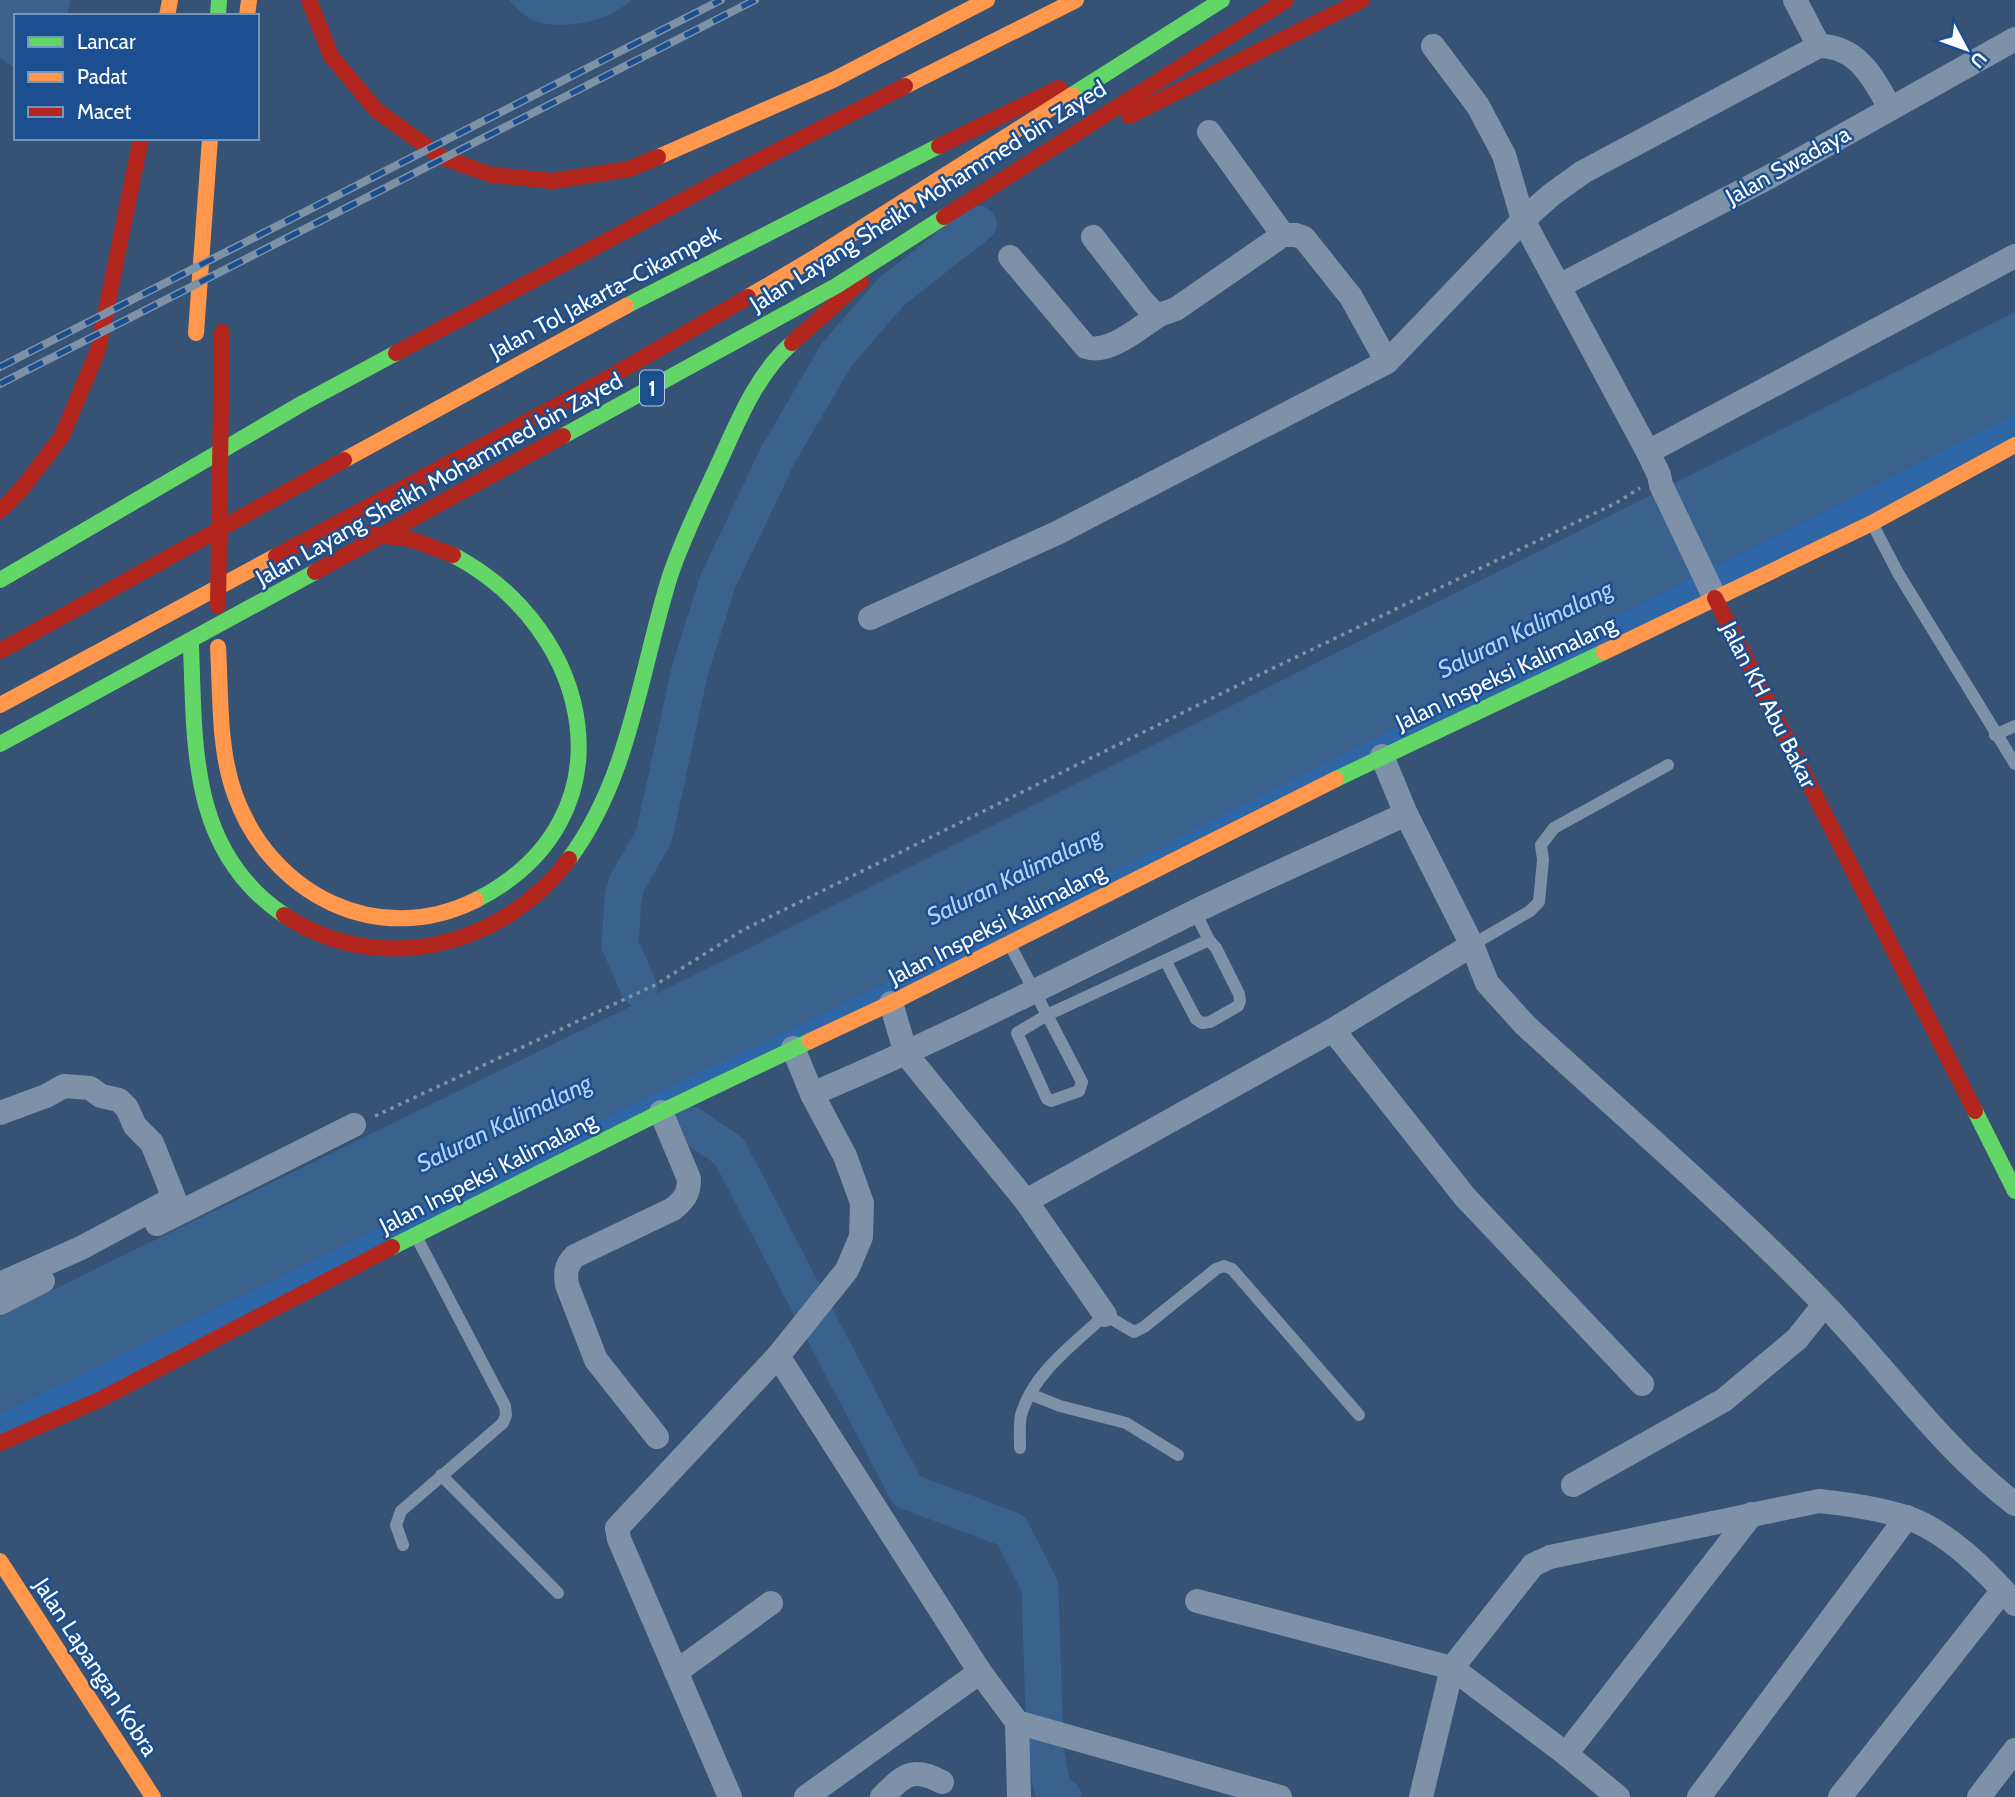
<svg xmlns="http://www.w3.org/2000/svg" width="2015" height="1797" viewBox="0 0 2015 1797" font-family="Cabin,sans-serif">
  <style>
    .green { fill: #2f66a5 }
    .water { fill: #3b618d }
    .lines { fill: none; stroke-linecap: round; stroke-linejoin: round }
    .river { stroke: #3b618d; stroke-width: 37 }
    .path { stroke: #7d92a8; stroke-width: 3.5; stroke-dasharray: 3.5 5; stroke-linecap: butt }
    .lane { stroke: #7d92a8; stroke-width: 12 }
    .street { stroke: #7d92a8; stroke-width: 24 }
    .fast { stroke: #63d668; stroke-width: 16 }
    .slow { stroke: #ff974d; stroke-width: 16 }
    .jam { stroke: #b3261e; stroke-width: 16 }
    .rail-casing { stroke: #7e92a7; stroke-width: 8 }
    .rail { stroke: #1b4f8f; stroke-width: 5; stroke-dasharray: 16; stroke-linecap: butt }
    .fast-bridge { stroke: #63d668; stroke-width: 16 }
    .slow-bridge { stroke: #ff974d; stroke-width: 16 }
    .jam-bridge { stroke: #b3261e; stroke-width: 16 }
    .labels { text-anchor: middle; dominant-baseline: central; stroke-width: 5; stroke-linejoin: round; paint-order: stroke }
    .shield { fill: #1b4f8f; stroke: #bbcadd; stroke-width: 2 }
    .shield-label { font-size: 21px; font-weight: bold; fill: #fff }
    .street-label { font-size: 23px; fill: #fff; stroke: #1b4f8f }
    .water-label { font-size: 24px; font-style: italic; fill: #b5d3f5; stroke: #1b4f8f }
  </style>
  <rect width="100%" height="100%" fill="#365274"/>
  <polygon class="green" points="2015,414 2015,445 1665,624 0,1443 0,1414 1703,572"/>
  <g class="water">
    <polygon points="0,0 70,0 67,16 16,16 16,69 0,58"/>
    <path d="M509,0H631C610,21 569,29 541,23C528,20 517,10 509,0Z"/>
    <polygon points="2015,312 2015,414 1020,918 411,1212 0,1414 0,1316 737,954"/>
  </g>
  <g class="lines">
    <g class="river">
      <polyline points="639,988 620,945 623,897 627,883 654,836 690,670 718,581 778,455 837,354 892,291 978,224"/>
      <polyline points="691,1125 729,1151 907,1491 1011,1530 1040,1587 1045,1750 1052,1787 1063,1797"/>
    </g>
    <polyline class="path" points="375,1116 655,985 743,930 1261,674 1616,503 1640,488"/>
    <g class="lane">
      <polyline points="1874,527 1898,573 2015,764"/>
      <polyline points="1995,735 2015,726"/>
      <polyline points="1195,912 1209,940"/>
      <polyline points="1010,945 1047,1015 1082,1082 1079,1091 1051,1101 1047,1099 1017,1033 1047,1015 1209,940 1216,948 1239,994 1240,1001 1238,1006 1210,1022 1202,1023 1196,1019 1165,960"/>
      <polyline points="1472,945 1530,911 1539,902 1543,860 1541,845 1554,828 1668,765"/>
      <polyline points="1030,1394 1060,1406 1126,1423 1178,1455"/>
      <path d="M1020,1448C1020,1438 1019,1425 1021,1415C1033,1373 1074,1344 1105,1315L1134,1332L1144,1327L1216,1269L1224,1266L1232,1269L1359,1415"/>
      <polyline points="441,1475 558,1593"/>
      <polyline points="403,1545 396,1525 401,1511 503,1423 506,1415 505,1406 417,1238"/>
    </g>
    <g class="street">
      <polyline points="1795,0 1819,46"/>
      <polyline points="1433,46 1478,106 1504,155 1523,220 1648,452 1659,475 1661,485 1715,598"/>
      <polyline points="1209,132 1283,235"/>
      <polyline points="1093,237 1144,303 1153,312 1159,315 1176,309 1283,235 1296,235 1304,238 1351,297 1387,362"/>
      <path d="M1010,257L1086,347C1109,355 1140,327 1159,315"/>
      <polyline points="1559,286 1769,177 2015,39"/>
      <polyline points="1648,452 2015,256"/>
      <path d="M870,618L1057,533L1387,362L1523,220L1551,195L1583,172L1819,46C1858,46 1874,79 1890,108"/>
      <path d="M1382,756L1406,814L1472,945L1487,983L1525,1025C1625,1117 1729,1206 1824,1304C1888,1370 1941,1448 2015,1504"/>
      <polyline points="1472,945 1333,1030 1465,1197 1642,1384"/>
      <polyline points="891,1003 906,1054 1026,1201 1105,1315"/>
      <polyline points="793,1048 812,1094 845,1156 862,1203 861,1237 847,1270 778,1356 980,1672 1017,1722 1280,1797"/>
      <path d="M812,1094C942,1039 1067,975 1194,912C1264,878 1335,847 1406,814"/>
      <polyline points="0,1113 46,1096 64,1086 90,1088 101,1096 119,1100 127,1108 135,1126 152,1143 174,1198 81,1248 0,1284"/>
      <polyline points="1026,1201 1333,1030"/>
      <polyline points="157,1224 354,1125"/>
      <polyline points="0,1303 43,1281"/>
      <path d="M657,1437L596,1360L567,1285C565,1272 566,1265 575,1256L673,1209C684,1200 689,1194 689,1179L661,1112"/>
      <polyline points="1573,1485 1724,1400 1797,1339 1824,1305"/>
      <polyline points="1197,1601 1452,1668 1566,1754 1618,1797"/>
      <polyline points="676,1672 771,1603"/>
      <polyline points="1017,1722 1019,1797"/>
      <polyline points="1566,1754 1752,1514"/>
      <polyline points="730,1797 619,1539 617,1528 778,1356"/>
      <polyline points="806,1797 980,1672"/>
      <path d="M882,1797C904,1775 912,1766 942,1782"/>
      <path d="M1421,1797L1452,1668L1533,1565L1550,1557L1819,1501C1848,1504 1877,1508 1905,1517C1945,1529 1988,1572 2015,1604"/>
      <polyline points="1699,1797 1907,1517"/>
      <polyline points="1840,1797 2003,1590"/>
      <polyline points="1979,1797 2015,1750"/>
    </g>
    <g class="fast">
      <polyline points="218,16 219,0"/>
      <polyline points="626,306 939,146"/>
      <path d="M453,555C594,629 636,819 476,900"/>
      <polyline points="0,580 303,403 396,353"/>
      <path d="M191,646C195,746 189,851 284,915"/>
      <polyline points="1336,779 1604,652"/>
      <path d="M569,859C630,777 640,672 670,576C684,534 705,494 723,454C741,414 759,372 792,343"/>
      <polyline points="1975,1111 2015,1191"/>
      <polyline points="392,1247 661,1112 810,1041"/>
    </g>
    <g class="slow">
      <polyline points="167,16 170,0"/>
      <polyline points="247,16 249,0"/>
      <polyline points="905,86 1076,0"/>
      <polyline points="658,157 833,80 987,0"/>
      <polyline points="196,333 210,138"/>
      <polyline points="344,460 626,306"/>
      <path d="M218,647C221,696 218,748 235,795C271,895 378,949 476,900"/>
      <polyline points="1604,652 1872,523 2015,445"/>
      <polyline points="810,1041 891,1003 1336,779"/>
      <polyline points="0,1561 153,1797"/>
    </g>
    <g class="jam">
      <polyline points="309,0 331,56 376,110 441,157 492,175 553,181 629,169 658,157"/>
      <polyline points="1129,116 1362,0"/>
      <polyline points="939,146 1059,88"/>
      <polyline points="792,343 861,281"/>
      <polyline points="396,353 740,170 905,86"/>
      <polyline points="0,511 23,487 62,436 98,350 141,138"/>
      <polyline points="361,533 410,539 453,555"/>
      <polyline points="1715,598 1975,1111"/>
      <polyline points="0,651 344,460"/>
      <path d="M284,915C379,978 502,948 569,859"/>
      <polyline points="0,1443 99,1400 392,1247"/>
    </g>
    <g class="rail-casing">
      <g id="rail">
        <polyline points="0,367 721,0"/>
        <polyline points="0,384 755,0"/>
      </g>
    </g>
    <use href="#rail" class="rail"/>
    <g class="fast-bridge">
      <polyline points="1072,95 1222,0"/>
      <polyline points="563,436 836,286 944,217"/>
      <polyline points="0,744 315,572"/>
    </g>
    <g class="slow-bridge">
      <polyline points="748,297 814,258 1072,95"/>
      <polyline points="0,705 276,556"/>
    </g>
    <g class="jam-bridge">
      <polyline points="944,217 1286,0"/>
      <polyline points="276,556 601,382 748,297"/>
      <polyline points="315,572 563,436"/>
      <polyline points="218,606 222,332"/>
    </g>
  </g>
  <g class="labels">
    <rect class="shield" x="640" y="370.5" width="24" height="35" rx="5"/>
    <g class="shield-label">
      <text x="652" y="388">1</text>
    </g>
    <g class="street-label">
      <text transform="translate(1788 165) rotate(-29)">Jalan Swadaya</text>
      <text transform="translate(928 196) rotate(-32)">Jalan Layang Sheikh Mohammed bin Zayed</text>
      <text transform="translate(605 292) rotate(-28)">Jalan Tol Jakarta–Cikampek</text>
      <text transform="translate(439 479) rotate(-29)">Jalan Layang Sheikh Mohammed bin Zayed</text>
      <text transform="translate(1506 673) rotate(-25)">Jalan Inspeksi Kalimalang</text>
      <text transform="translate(1769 705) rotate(63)">Jalan KH Abu Bakar</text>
      <text transform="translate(997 924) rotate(-27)">Jalan Inspeksi Kalimalang</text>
      <text transform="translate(488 1173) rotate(-27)">Jalan Inspeksi Kalimalang</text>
      <text transform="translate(96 1667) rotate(57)">Jalan Lapangan Kobra</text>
    </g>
    <g class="water-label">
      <text transform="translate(1525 629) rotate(-26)">Saluran Kalimalang</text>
      <text transform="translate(1014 876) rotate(-26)">Saluran Kalimalang</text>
      <text transform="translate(504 1123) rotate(-26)">Saluran Kalimalang</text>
    </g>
  </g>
  <rect x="14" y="14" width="245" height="126" fill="#1b4f8f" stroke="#7695bc" stroke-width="2"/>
  <rect x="28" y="37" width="35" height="10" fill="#63d668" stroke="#7695bc" stroke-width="2"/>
  <text x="77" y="49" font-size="21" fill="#ffffff">Lancar</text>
  <rect x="28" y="72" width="35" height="10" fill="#ff974d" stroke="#7695bc" stroke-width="2"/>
  <text x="77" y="84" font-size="21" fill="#ffffff">Padat</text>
  <rect x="28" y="107" width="35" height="10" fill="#b3261e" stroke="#7695bc" stroke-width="2"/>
  <text x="77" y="119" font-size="21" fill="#ffffff">Macet</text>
  <g transform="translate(1966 49) rotate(131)" stroke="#1b4f8f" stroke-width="5" paint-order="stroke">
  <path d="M0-5L12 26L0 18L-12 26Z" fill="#ffffff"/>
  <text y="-10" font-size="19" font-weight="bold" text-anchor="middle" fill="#ffffff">U</text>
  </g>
</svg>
